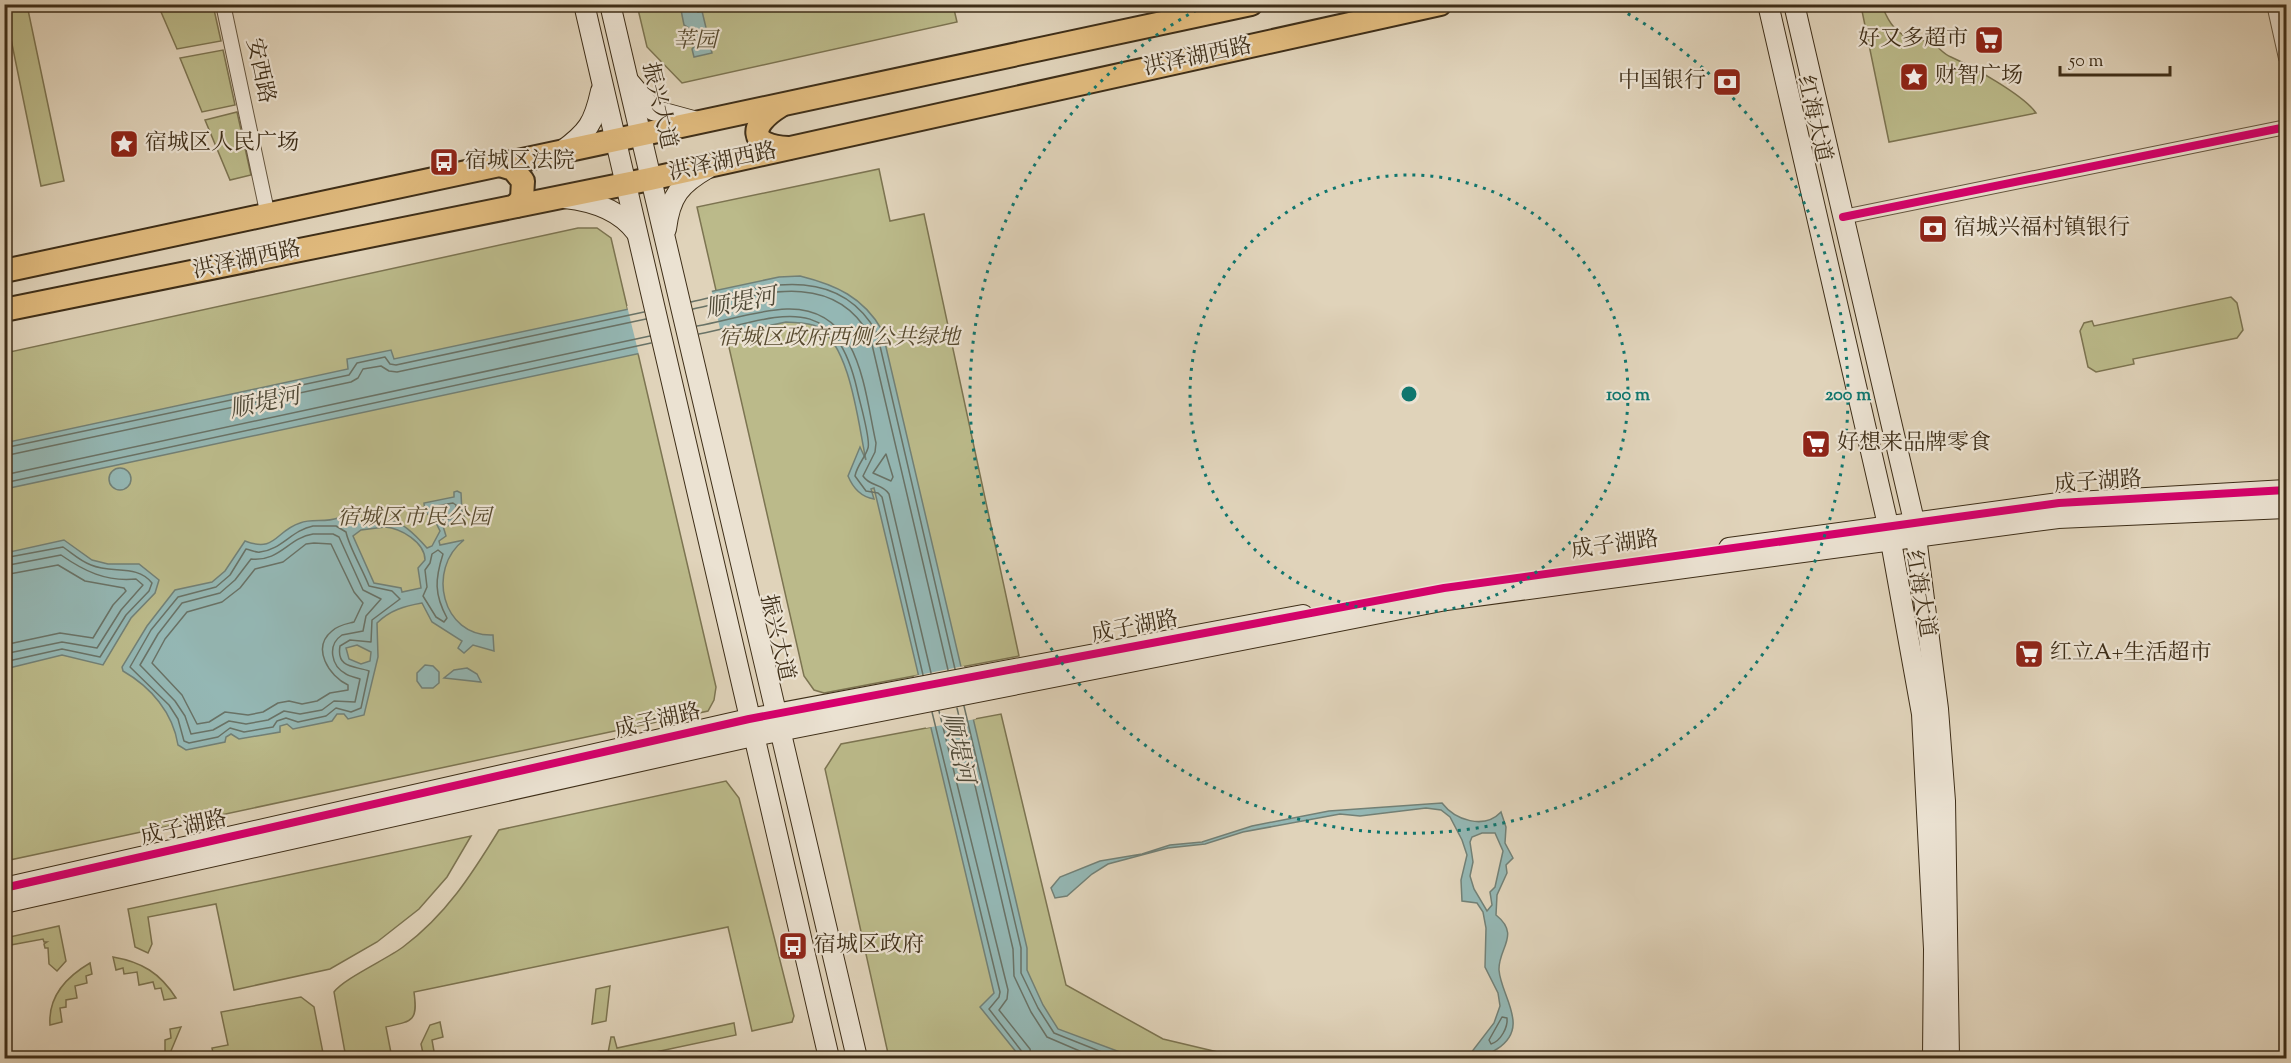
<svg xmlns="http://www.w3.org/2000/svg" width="2291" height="1063" viewBox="0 0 2291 1063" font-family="'Sorts Mill Goudy','Noto Serif SC',serif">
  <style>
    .green { fill: #bbba8a; stroke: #7c7451; stroke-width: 1.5 }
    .water { fill: #94b7b4; stroke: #728076; stroke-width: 1.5; fill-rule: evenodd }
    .pier { fill: #e0d3ba }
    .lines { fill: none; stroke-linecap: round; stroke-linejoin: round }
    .shore { stroke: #697266; stroke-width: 1.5 }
    .street-casing { stroke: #665740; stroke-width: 16 }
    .secondary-casing { stroke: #3e2e18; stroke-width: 22 }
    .primary-casing { stroke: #3e2e18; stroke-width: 26 }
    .street { stroke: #ebe2d2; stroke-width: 14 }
    .secondary { stroke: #ebe2d2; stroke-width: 20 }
    .primary { stroke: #e0ba7d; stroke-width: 22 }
    .cycleway-casing { stroke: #ebe2d2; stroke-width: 11 }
    .cycleway { stroke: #d6006c; stroke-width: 8 }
    .ring { fill: none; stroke: #0f766e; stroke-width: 3; stroke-dasharray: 3 6 }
    .labels { text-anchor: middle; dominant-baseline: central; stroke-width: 4.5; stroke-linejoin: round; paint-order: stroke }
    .poi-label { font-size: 22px; fill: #3e2e18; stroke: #ebe2d2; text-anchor: start }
    .park-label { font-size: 22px; font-style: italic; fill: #574a2f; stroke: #ebe2d2 }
    .street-label { font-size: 22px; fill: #3e2e18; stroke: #ebe2d2 }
    .water-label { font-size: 24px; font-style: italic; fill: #4f4937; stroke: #ebe2d2 }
    .centre { fill: #0f766e; stroke: #ebe2d2; stroke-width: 3 }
    .ring-label { font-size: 18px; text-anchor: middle; font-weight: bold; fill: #0f766e; stroke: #ebe2d2; stroke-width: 4.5; stroke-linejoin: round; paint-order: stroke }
  </style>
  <rect width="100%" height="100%" fill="#e0d3ba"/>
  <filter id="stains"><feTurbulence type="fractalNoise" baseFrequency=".00333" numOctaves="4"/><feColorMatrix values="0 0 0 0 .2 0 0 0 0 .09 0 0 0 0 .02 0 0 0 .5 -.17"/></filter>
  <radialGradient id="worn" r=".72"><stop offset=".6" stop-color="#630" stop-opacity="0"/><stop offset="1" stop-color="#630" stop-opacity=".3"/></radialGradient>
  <g class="green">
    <polygon points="4,5 27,5 64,181 41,186"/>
    <polygon points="158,5 213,5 221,41 177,49"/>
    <polygon points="637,5 953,5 957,22 682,83 647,47"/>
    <path d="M1883,8C1889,23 1897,35 1914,40C1921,41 1926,39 1932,43C1939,47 1943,54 1951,57C1971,66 2024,95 2036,113L1889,142L1862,11Z"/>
    <polygon points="223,50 235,105 202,112 180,58"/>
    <polygon points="237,112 251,175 230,180 205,120"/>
    <polygon points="879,169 890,221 924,214 1019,656 824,693 814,690 804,676 697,207"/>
    <polygon points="578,228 597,228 611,238 716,687 714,700 708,711 5,861 5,353"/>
    <polygon points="2231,297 2237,303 2243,330 2237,338 2133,359 2134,364 2096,372 2088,367 2080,331 2084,323 2092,321 2094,326"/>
    <polygon points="1001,714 1066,985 1163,1039 1243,1058 889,1058 825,769 841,744"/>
    <path d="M726,781L739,798L794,1016L792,1022L752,1031L728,927L414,992C418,1021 413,1021 386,1027L392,1058H346L334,992C343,979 387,959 403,947C446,915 472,874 499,830Z"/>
    <polygon points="471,836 447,877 419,909 377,942 330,969 234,990 216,904 148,917 152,944 148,953 135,947 128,909"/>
    <polygon points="59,926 66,961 57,971 49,964 48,948 45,948 44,944 47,942 44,942 43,939 5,946 5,938"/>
    <path d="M113,957C142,962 160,973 176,998L164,1000L161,988L155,989L153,982L139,985L137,972L124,974L123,968L116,970Z"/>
    <path d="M90,963L92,974L86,976L87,983L75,986L77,998L66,1000V1007L60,1008L62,1022L50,1025C48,996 66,977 90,963Z"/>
    <polygon points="610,986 606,1021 592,1024 596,989"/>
    <polygon points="301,997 314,1007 324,1058 214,1058 212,1048 228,1045 221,1012"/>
    <polygon points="440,1022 443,1037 432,1040 435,1057 424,1058 421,1044 430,1025"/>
    <polygon points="734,1023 736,1035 627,1058 607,1058 611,1037 614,1037 617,1048"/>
    <polygon points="181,1027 168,1058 160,1058 159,1054 165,1053 165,1040 171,1038 170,1029"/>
  </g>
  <g class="water">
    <polygon points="670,5 696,5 698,12 702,11 712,53 694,57 692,49 697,44 695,32 684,25 680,5 671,7"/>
    <path d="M800,276C836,285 863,297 882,330L1027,948V970L1043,1005L1058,1029L1136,1058H1021L980,1007L994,993L874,488L871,489L874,499C861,497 853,488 848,476L860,447L866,460C858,424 851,347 818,327C808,322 796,323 786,322L5,489L4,443L348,369L347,359L391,350L394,359L779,277Z"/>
    <circle cx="120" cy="479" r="11"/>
    <path d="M457,491L461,493L462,512L466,521L464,524L443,526L446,536L439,541L440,545L464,540C426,569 442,637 493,635L494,651L473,645L464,653L458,648L462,641L432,622L422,603C405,606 390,610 377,623L378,657L364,715L348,719L344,714H337L332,721L293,729L287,724L280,726V732L239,739L231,734L226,737L225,742L186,750L178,745C173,713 151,687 123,671L122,667L147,626L175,590L212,582L225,571L245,541C276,553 275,531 300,523C312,518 325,523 338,518L345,525C387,515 398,515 427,548L432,546L440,531L434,519L425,512L424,503L454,497V492ZM385,527C400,528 425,542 425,560L418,568L421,588L402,592L401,588L374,583L353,536L361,530ZM357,645L371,652L370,661L361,664L349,659L346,648Z"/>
    <polygon points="64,540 92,560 108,564 139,564 159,580 155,593 131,618 103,665 62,655 5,669 5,553"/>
    <polygon points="425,665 433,666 439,672 439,683 433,688 422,688 417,681 417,673"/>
    <polygon points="467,668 477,674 481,682 444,678 454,670"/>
    <path d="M1442,803C1455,820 1484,830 1501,812L1506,827L1505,843L1513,858L1506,865L1507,873L1497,895L1496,915C1521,935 1498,948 1499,970C1501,997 1531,1027 1497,1049C1485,1056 1481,1059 1467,1058L1494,1023L1500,1006L1498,993L1485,967L1486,928L1483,912L1477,903L1462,901L1461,880L1467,855L1462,840L1450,817L1441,810L1426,808L1360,816L1340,814L1243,832L1205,844L1168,848L1108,864L1092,874L1067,896L1055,898L1051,888L1060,877L1100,861L1142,854L1170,845L1202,842L1252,826L1329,811ZM1482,833H1495L1503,851L1495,887L1490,892L1492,905L1487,911L1474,889L1470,876L1473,862L1470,842L1472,837Z"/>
  </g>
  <g class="pier">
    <polygon points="711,288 722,338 639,355 627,306"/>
    <polygon points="964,666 976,719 926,728 914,676"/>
  </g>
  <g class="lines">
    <g class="shore">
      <path d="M691,302C756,288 836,259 877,333L955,669"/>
      <path d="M693,309C753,296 832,266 870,336L948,670"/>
      <path d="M697,326C726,321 758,310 787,309C860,307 864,389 876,443L875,452L863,476C870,487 882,483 889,494L931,673"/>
      <path d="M699,334C778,318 833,286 857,389C859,400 871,439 868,448C865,458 857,465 855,476L866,491L878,493L882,497L923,675"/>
      <polyline points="4,448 349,375 357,363 385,357 390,364 396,365 644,312"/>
      <polygon points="886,454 893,477 891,481 873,473"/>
      <polyline points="4,456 351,382 358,378 363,369 381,366 389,371 397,372 646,319"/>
      <polyline points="4,475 650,336"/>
      <polyline points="4,483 651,343"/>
      <polygon points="453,503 456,505 456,515 450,519 442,519 434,510 436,506"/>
      <path d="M313,526H336L346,532C349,547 363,570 369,586L392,591L400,599L372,620L371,642L350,640L340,646C336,669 356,666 369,671L361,708L351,712L336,708L326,716L298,722L286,718L277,721L273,727L244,732L230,728L218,737L189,743L184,741L178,719L169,705L130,667L151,630L178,597L216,587L230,575L246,549C251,550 256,553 260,552C281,550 292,530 313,526Z"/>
      <path d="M313,534H333L339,537L363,590L381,599L366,616L363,631L342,635C327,645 331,666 346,674C350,677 356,677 360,679L355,702L334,701L322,710L300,714L284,711L268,720L246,724L229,721L213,730L191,734L185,716L175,701L140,665L158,634L182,603L220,593L235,580L251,559C280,562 288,538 313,534Z"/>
      <path d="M314,543L331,544L354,592L363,603L354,622C346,624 338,625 332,631C311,648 329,676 348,685V690L330,693L317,701L302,704L289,701L278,703L263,712L248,715L225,712L209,722L197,724L182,695L152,663L165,639L187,612L222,602L240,588L255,569L283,562L306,544Z"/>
      <path d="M438,550L443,554C435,579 434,594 447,618L444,622L436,617L423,596L427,587L425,570L430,563L432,554Z"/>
      <path d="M4,558L63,547C72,553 80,561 91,565C112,574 137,564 152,583L149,591L126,615L100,657L62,649L4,662"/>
      <path d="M4,566L61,555C84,571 106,582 136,579L143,585L121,610L97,648L62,642L4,654"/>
      <polyline points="4,575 58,565 85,581 124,588 126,591 113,605 93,638 60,633 4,645"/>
      <polyline points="964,706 1021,948 1021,973 1038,1008 1054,1033 1117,1058"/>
      <polyline points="957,708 1013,949 1014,976 1031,1012 1047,1037 1096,1058"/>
      <polyline points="939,711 1008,990 1007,999 999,1010 1030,1049 1032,1058"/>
      <polyline points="932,712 1000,992 999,997 989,1009 1023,1053 1024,1058"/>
      <path d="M1502,1017L1507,1018C1508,1027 1501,1041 1491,1044L1489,1040Z"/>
    </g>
    <g class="street-casing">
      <g id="street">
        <polyline points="223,4 268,216"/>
        <polyline points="2274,4 2286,58"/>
        <polyline points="1843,217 2286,127"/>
      </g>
    </g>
    <g class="secondary-casing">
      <g id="secondary">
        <polyline points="584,4 829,1058"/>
        <polyline points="610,4 857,1058"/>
        <polyline points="1768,4 1888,525 1922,714 1934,949 1933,1058"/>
        <polyline points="1794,4 1914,521 1938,709 1945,801 1949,1058"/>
        <polyline points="630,83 653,110 697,122"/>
        <path d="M562,151C588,132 594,123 601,91"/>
        <path d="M565,198C592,201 619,209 636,232"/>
        <path d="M666,229C670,196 680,184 708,168"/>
        <polyline points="1729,548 2059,503 2286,490"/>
        <polyline points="4,888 749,719 1303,615"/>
        <polyline points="4,903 753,736 1446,600 2058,518 2286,508"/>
      </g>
    </g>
    <g class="primary-casing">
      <g id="primary">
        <path d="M780,106C749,125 748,146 788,148"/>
        <polyline points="500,165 513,169 523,181 522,198 516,206"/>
        <polyline points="4,271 1251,4"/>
        <polyline points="4,310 650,179 1440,4"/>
      </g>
    </g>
    <use href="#street" class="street"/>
    <use href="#secondary" class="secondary"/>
    <use href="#primary" class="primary"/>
    <g class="cycleway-casing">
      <g id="cycleway">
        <polyline points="1843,217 2286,127"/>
        <polyline points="4,888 749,719 1444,588 2059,503 2286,490"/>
      </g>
    </g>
    <use href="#cycleway" class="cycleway"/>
  </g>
  <g class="ring">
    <circle cx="1409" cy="394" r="219"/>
    <path d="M1612 5A439 439 0 1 1 1206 5"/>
  </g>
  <defs>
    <g id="supermarket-square" transform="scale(1.5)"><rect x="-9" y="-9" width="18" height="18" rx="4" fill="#8f2418" stroke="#ebe2d2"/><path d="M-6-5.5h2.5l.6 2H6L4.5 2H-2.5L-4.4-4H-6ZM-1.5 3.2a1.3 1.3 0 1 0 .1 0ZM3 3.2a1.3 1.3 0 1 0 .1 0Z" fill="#fff"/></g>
    <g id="sight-square" transform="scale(1.5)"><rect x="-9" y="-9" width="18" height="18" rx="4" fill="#8f2418" stroke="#ebe2d2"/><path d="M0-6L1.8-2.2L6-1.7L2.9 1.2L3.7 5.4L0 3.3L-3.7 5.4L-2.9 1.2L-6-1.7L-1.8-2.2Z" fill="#fff"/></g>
    <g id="bank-square" transform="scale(1.5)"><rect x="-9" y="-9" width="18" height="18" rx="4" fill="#8f2418" stroke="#ebe2d2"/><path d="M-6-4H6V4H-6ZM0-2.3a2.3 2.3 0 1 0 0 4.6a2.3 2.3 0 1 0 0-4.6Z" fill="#fff"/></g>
    <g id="bus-square" transform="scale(1.5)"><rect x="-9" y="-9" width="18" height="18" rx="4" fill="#8f2418" stroke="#ebe2d2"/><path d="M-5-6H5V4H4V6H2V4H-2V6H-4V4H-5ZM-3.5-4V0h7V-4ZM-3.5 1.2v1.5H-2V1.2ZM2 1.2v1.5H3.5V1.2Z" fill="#fff"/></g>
  </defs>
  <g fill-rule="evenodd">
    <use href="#supermarket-square" x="1989" y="40"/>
    <use href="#sight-square" x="1914" y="77"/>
    <use href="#bank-square" x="1727" y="82"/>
    <use href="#sight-square" x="124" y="144"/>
    <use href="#bus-square" x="444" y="162"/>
    <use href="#bank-square" x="1933" y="229"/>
    <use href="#supermarket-square" x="1816" y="444"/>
    <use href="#supermarket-square" x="2029" y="654"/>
    <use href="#bus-square" x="793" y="946"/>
  </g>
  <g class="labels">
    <g class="poi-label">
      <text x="1968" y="40" text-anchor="end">好又多超市</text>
      <text x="1935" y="77">财智广场</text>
      <text x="1706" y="82" text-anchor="end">中国银行</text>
      <text x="145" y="144">宿城区人民广场</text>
      <text x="465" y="162">宿城区法院</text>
      <text x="1954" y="229">宿城兴福村镇银行</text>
      <text x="1837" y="444">好想来品牌零食</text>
      <text x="2050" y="654">红立A+生活超市</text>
      <text x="814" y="946">宿城区政府</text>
    </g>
    <g class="park-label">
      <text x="695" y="42">莘园</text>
      <text x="839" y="339">宿城区政府西侧公共绿地</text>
      <text x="414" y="519">宿城区市民公园</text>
    </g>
    <g class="street-label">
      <text transform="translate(1198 58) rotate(-12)">洪泽湖西路</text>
      <text transform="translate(259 71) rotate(78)">安西路</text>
      <text transform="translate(658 106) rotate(77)">振兴大道</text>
      <text transform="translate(1813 119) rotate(77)">红海大道</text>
      <text transform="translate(723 163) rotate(-12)">洪泽湖西路</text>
      <text transform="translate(247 261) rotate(-12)">洪泽湖西路</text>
      <text transform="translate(2098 483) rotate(-4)">成子湖路</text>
      <text transform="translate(1615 546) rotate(-8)">成子湖路</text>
      <text transform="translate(1919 594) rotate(80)">红海大道</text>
      <text transform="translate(1135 628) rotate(-11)">成子湖路</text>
      <text transform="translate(776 638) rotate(77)">振兴大道</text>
      <text transform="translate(658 722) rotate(-13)">成子湖路</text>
      <text transform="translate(184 829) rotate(-13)">成子湖路</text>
    </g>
    <g class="water-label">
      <text transform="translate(741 304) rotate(-11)">顺堤河</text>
      <text transform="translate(265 404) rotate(-12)">顺堤河</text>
      <text transform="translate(957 748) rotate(77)">顺堤河</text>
    </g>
  </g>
  <circle cx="1409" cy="394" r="9" class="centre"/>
  <g class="ring-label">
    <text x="1628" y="400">100 m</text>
    <text x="1848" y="400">200 m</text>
  </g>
  <rect width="2291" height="1063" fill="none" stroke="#e0d3ba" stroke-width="24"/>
  <rect x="6" y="6" width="2279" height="1051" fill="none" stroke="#3e2e18" stroke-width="3"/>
  <rect x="12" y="12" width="2267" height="1039" fill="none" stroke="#3e2e18" stroke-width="1.5"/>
  <path d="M2060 66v9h110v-9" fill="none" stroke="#3e2e18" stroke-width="3"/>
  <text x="2069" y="66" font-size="18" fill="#3e2e18" stroke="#ebe2d2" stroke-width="4.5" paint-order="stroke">50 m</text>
  <rect width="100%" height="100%" filter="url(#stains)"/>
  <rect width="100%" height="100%" fill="url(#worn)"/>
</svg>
